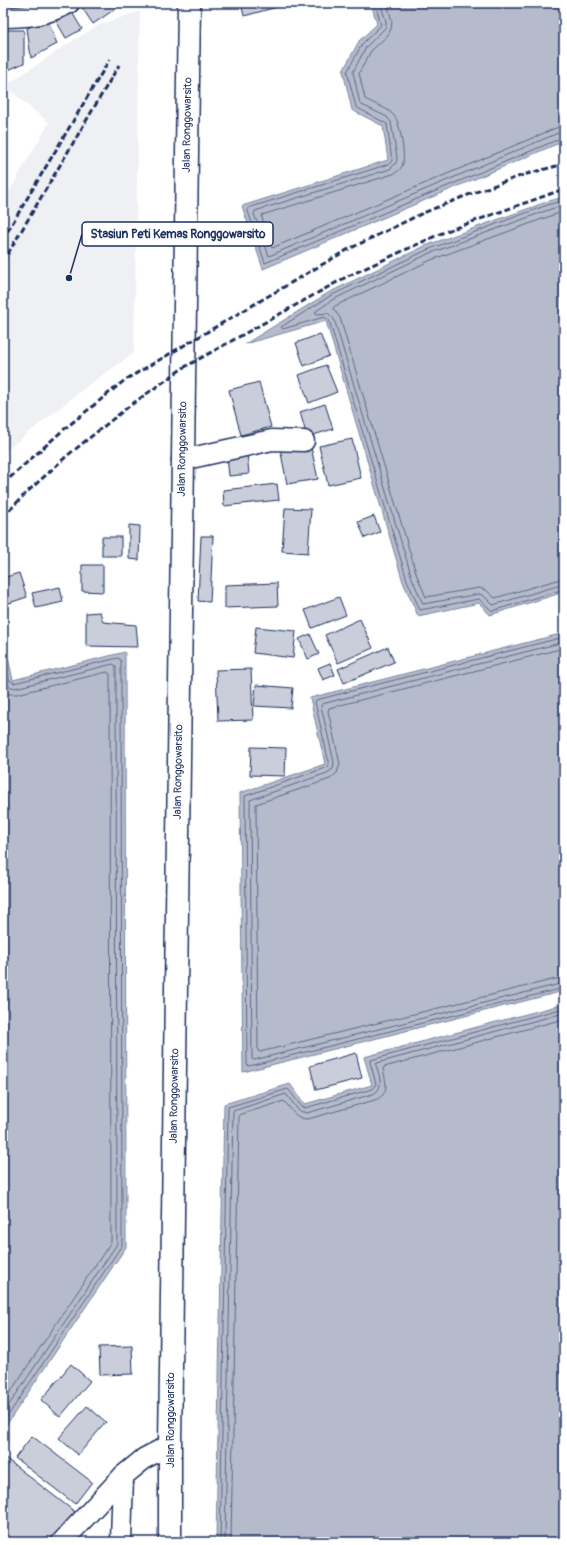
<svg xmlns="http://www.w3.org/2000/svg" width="567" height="1545" viewBox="0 0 567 1545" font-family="Pangolin,sans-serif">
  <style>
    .built { fill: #eff0f4 }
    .water { fill: #b5bbca; stroke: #77839f }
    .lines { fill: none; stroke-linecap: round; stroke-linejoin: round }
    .shore { stroke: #596789; stroke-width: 1 }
    .building { fill: #caceda; stroke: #1b2f5e }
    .street-casing { stroke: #1b2f5e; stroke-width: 23 }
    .primary-casing { stroke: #1b2f5e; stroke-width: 25 }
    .street { stroke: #fff; stroke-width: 20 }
    .primary { stroke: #fff; stroke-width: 22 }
    .rail { stroke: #1b2f5e; stroke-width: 3; stroke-dasharray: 6 3; stroke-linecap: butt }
    .labels { text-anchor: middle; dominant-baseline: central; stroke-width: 3; stroke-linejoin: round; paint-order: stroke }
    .street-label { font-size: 11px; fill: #1b2f5e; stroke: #fff }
    .leader { fill: none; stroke: #1b2f5e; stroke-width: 1.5 }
    .callout-dot { fill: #1b2f5e; stroke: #fff; stroke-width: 1.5 }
    .callout { fill: #fff; stroke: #1b2f5e; stroke-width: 1.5 }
    .callout-label { font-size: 12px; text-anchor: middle; font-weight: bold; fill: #1b2f5e }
  </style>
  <rect width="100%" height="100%" fill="#fff"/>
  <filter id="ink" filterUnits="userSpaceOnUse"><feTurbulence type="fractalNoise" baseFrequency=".025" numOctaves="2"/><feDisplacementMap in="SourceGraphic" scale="8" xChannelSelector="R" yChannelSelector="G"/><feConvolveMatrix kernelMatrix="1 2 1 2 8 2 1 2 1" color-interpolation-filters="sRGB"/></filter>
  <g filter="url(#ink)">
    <polygon class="built" points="140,11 134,353 87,386 3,453 3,202 49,123 5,86 77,38 99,25"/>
    <g class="water">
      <polygon points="371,3 564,3 564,141 263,269 242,206 388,160 383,126 352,110 343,71 359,41 377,24"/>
      <polygon points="564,197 564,592 490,615 479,603 418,616 403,582 326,321 245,344 328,293 425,246 549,201"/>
      <polygon points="564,633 564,991 243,1072 240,793 325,764 310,698"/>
      <polygon points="3,635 13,680 125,652 126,1247 3,1430"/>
      <polygon points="564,1004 564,1542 216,1542 224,1104 290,1084 305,1104 372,1085 364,1057"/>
    </g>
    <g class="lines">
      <g class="shore">
        <polyline points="375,3 381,25 362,44 347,72 356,107 387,124 392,161 389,164 248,208 248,211 265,263 564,137"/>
        <polyline points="380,3 386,21 386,27 366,47 353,72 360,104 387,117 391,122 397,158 396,163 390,169 255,211 254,214 269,256 558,133 564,132"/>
        <path d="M387,3L392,21L391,29L388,35L371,51L359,73L365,99C374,104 389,108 395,117C400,123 405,155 403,163C402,168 398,172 393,174L262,215V218L272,248L556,128L564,126"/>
        <polyline points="564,201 550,204 427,250 330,296 281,327 283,329 324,317 329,320 407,580 420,610 479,599 492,611 564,589"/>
        <polyline points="564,206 551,209 428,254 332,300 315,312 317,314 328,313 334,319 412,578 423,604 479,594 484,596 493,605 564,584"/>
        <polyline points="564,212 553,215 431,260 335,306 333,308 340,318 417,576 426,597 479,588 486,590 495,598 564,578"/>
        <polyline points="564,637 316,700 315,702 329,763 328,767 245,796 247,1065 249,1066 564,988"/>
        <polyline points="564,642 322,704 321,706 334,762 333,769 327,773 250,800 252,1059 254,1060 564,983"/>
        <polyline points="564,648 329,708 328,711 340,764 337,773 330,779 256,804 258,1051 260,1052 564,977"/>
        <polyline points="3,654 9,680 14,683 118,658 121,660 122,1245 3,1423"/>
        <polyline points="3,677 6,685 15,688 113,664 116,666 117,1244 3,1414"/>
        <polyline points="3,690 9,694 17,694 107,672 110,674 111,1242 3,1403"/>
        <polyline points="220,1542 228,1107 288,1089 302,1107 305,1108 372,1089 376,1084 370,1062 371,1060 564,1008"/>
        <path d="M225,1542L233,1111L286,1094L299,1111L307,1113L373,1094C385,1088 379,1075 376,1065L377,1063L564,1013"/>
        <path d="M231,1542L239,1115L284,1101C292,1109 294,1119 308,1119L375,1100C390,1094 386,1082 383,1069L384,1067L564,1019"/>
      </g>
    </g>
    <g class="building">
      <rect x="6" y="3" width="35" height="8"/>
      <polygon points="79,3 115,3 118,7 93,24"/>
      <polygon points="241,3 292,3 244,16"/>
      <polygon points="70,9 82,29 66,38 55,19"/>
      <polygon points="48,20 57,44 31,58 27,28"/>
      <polygon points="4,30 24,30 24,63 6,71"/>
      <polygon points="320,334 329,356 304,366 296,343"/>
      <polygon points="326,365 337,392 309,403 299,375"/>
      <polygon points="259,382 271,427 241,435 229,390"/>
      <polygon points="325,404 333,429 307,437 300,412"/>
      <polygon points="352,439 361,478 328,485 319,446"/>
      <polygon points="279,443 311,447 318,479 287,484"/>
      <polygon points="247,453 249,474 229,476 227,456"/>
      <polygon points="277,484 279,500 224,506 223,490"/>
      <polygon points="285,508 311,509 308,553 282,551"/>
      <polygon points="374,516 380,532 365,538 358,522"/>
      <polygon points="129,525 140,526 139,560 129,559"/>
      <polygon points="201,536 213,536 210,602 198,601"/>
      <rect x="102" y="537" width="19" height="19"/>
      <polygon points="82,565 103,565 103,592 82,591"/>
      <polygon points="19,573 27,597 6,604 3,597 3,578"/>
      <polygon points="277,583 278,606 225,608 225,585"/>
      <polygon points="60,587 63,602 36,608 32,593"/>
      <polygon points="339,597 346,615 312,628 305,610"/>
      <polygon points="100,612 103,622 136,625 138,647 86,646 86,613"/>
      <polygon points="360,619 373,648 338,663 325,635"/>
      <polygon points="256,627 296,631 293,658 253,653"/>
      <polygon points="310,634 319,654 308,659 299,639"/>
      <polygon points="388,647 394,662 344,683 338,669"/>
      <polygon points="330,663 335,675 323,680 318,668"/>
      <polygon points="251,669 253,720 218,721 216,670"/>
      <polygon points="256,685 293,688 291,708 254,706"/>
      <polygon points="251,747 286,748 285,776 250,775"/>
      <polygon points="356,1053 362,1078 316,1090 310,1066"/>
      <polygon points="132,1346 133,1374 100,1375 99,1347"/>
      <polygon points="71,1364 90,1381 60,1417 41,1400"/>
      <polygon points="87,1406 106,1422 78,1455 59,1438"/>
      <polygon points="32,1436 92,1482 75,1504 15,1458"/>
      <polygon points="4,1457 75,1512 54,1542 3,1542 3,1459"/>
    </g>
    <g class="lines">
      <g class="street-casing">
        <g id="street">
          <path d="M3,17C29,17 46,15 69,3"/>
          <polyline points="182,460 272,440 304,441"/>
          <polyline points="62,1542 123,1476 145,1458 170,1445"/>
          <polyline points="121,1542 123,1476"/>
        </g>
      </g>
      <g class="primary-casing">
        <polyline id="primary" points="170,1542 170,1445 189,3"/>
      </g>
      <use href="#street" class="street"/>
      <use href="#primary" class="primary"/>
      <g class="rail">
        <polyline points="3,239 110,59"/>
        <polyline points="3,262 119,65"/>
        <polyline points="3,484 62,431 125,380 347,250 423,213 473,193 523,175 564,164"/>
        <polyline points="3,517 26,493 68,455 128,407 183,368 348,276 444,232 564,189"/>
      </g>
    </g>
  </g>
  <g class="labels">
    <g class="street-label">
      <text transform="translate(187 125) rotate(-89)">Jalan Ronggowarsito</text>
      <text transform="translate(182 449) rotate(-89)">Jalan Ronggowarsito</text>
      <text transform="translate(178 772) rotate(-89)">Jalan Ronggowarsito</text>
      <text transform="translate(174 1096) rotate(-89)">Jalan Ronggowarsito</text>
      <text transform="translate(170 1420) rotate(-90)">Jalan Ronggowarsito</text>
    </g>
  </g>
  <path class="leader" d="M69 278L82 234"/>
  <circle class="callout-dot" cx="69" cy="278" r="4"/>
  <rect class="callout" x="82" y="222" width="191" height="24" rx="4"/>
  <g class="callout-label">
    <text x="178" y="238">Stasiun Peti Kemas Ronggowarsito</text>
  </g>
  <rect width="567" height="1545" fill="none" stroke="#fff" stroke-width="16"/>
  <rect x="8" y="8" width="551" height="1529" fill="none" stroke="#1b2f5e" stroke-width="1.5" filter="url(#ink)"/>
</svg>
